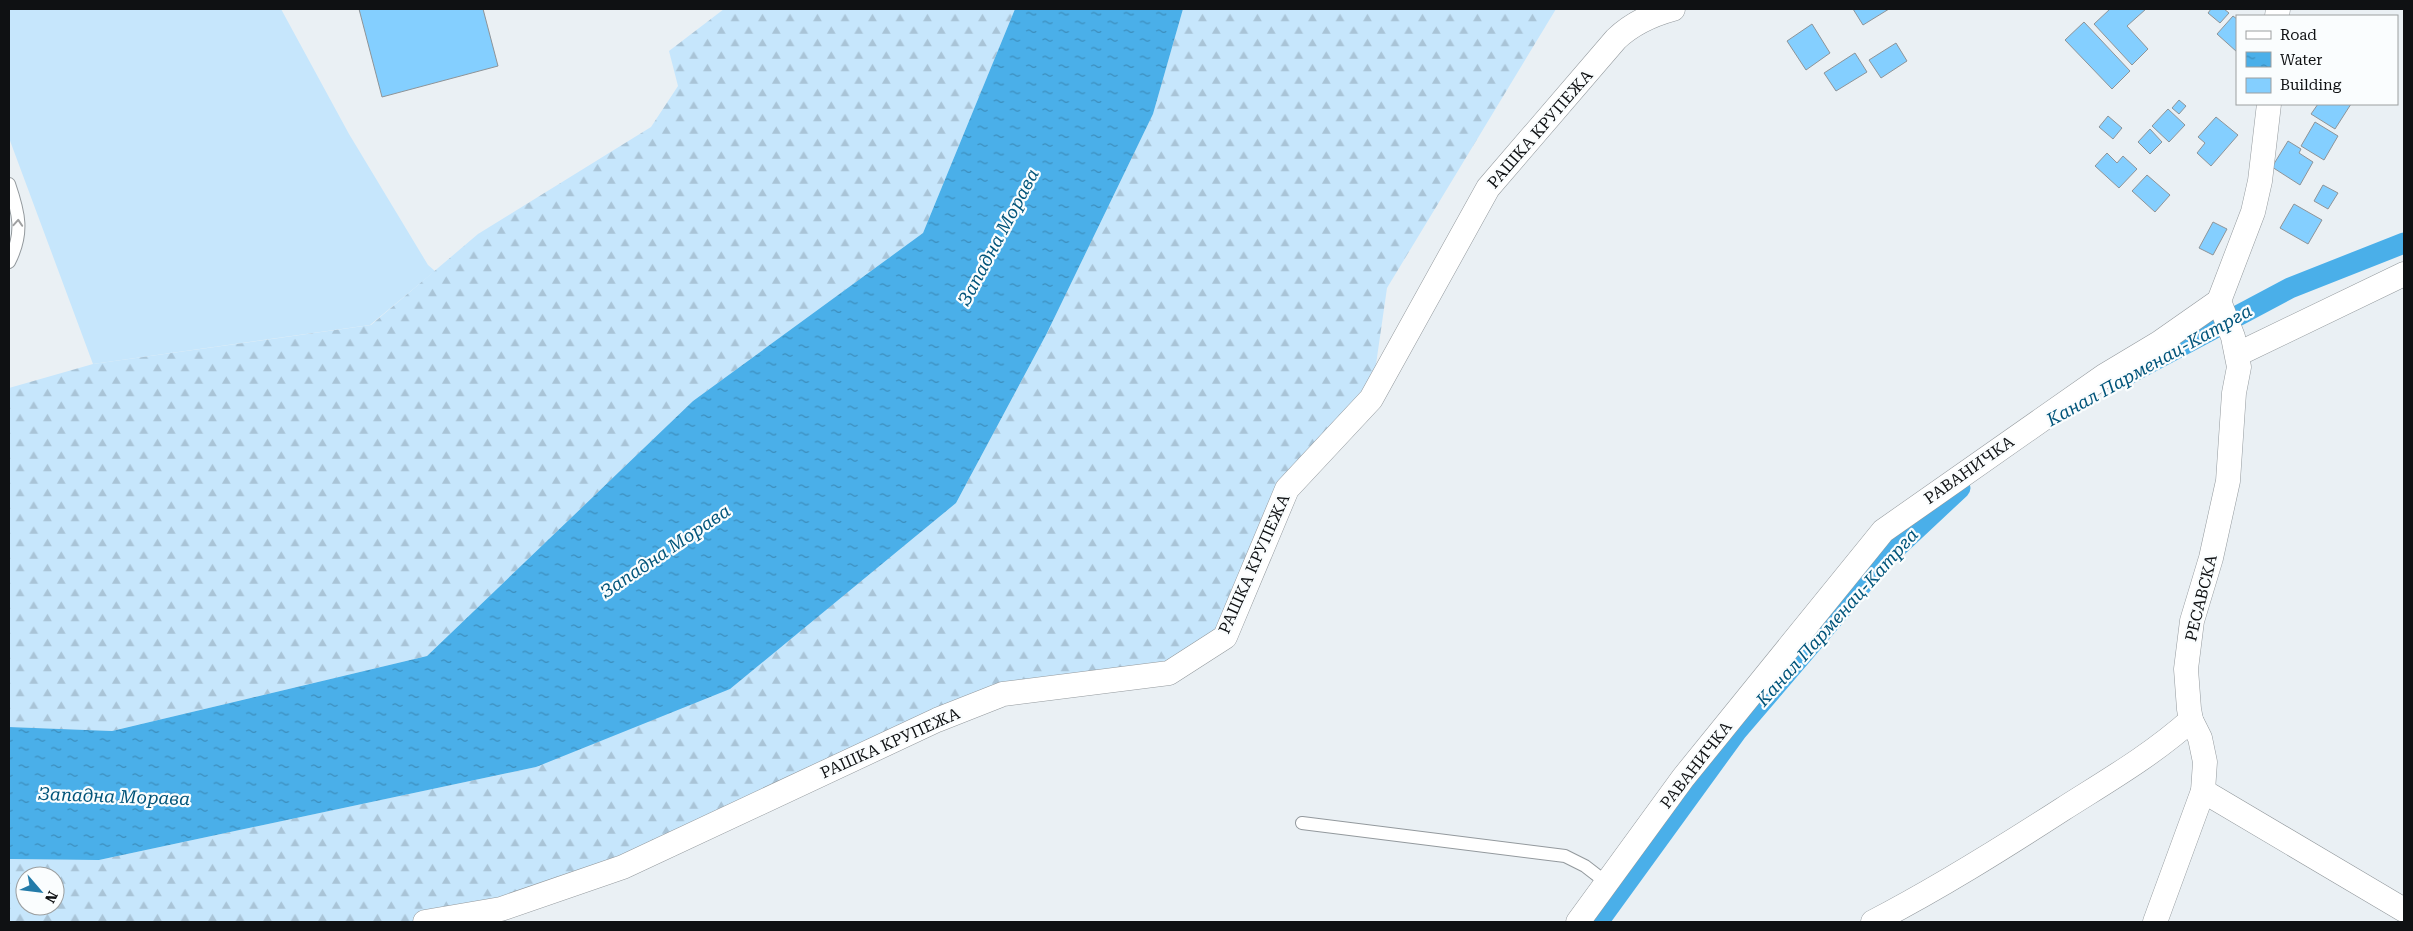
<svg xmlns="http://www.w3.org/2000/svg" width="2413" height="931" viewBox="0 0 2413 931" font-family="'Roboto Serif',serif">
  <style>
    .grass { fill: #c6e6fc }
    .forest { fill: url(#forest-firs); fill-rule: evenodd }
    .water { fill: url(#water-ripples) }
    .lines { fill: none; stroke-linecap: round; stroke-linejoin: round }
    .canal { stroke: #4aafe9; stroke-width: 21 }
    .building { fill: #84cfff; stroke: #8e9498 }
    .lane-casing { stroke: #93999d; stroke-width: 14 }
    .street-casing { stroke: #93999d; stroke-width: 25 }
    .lane { stroke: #fff; stroke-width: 12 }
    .street { stroke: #fff; stroke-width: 24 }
    .oneway { stroke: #9fa0a1 }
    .labels { text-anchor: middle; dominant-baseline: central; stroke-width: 4.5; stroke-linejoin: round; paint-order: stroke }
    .street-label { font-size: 16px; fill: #0f1113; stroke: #fafdfe }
    .water-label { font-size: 18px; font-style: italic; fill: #00547a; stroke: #fafdfe }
  </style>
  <defs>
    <pattern id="forest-firs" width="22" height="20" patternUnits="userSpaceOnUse" patternTransform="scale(1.25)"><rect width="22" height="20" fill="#c6e6fc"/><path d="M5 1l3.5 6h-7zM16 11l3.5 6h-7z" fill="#a9c4d7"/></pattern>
    <pattern id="water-ripples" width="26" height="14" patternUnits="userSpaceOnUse" patternTransform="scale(1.25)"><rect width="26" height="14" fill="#4aafe9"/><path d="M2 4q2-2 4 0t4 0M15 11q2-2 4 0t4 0" fill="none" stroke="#3c8dbc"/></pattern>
  </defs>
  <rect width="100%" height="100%" fill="#eaf0f4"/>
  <polygon class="grass" points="9,9 281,9 349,134 428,265 435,271 370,325 93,364 9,138"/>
  <g class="forest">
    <polygon points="724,9 1015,9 923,233 693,401 427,656 112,731 9,727 9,388 93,364 371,325 478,234 651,127 678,86 669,51"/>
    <path d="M1183,9H1556L1387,288L1371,399L1287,489L1225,637L1169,673L1003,694L623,867L425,922H9V859L99,860L536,767L956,503L1047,333L1153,114ZM25,876H55V906H25Z"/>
  </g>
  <polygon class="water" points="1015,9 1183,9 1153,114 1047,333 956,503 730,689 536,767 99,860 9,859 9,727 112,731 427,656 693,401 923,233"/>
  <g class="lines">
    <g class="canal">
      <polyline points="2119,379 2290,288 2404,243"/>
      <polyline points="1598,922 1736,732 1882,561 1960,488"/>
    </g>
  </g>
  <g class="building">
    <polygon points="359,9 483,9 498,66 382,97"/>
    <polygon points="1853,9 1889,9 1863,25"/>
    <polygon points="2110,9 2146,9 2127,26 2148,49 2132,65 2094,24"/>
    <polygon points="2211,9 2224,9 2229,13 2220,23 2208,13"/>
    <polygon points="2233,16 2237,19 2237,52 2217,34"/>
    <polygon points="2084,22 2130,71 2112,89 2065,40"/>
    <polygon points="1812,24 1830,53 1806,70 1787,41"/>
    <polygon points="1896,43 1907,61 1881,78 1869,60"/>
    <polygon points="1855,53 1867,72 1836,91 1824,73"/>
    <polygon points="2179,100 2186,106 2179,114 2172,108"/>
    <polygon points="2318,104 2351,104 2335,129 2311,114"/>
    <polygon points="2168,109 2185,125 2169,142 2152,126"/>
    <polygon points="2108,116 2122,128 2113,139 2099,127"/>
    <polygon points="2216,117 2238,135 2211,166 2197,153 2205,143 2198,137"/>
    <polygon points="2315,122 2338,136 2324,160 2301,146"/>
    <polygon points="2150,129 2162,142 2150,154 2138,142"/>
    <polygon points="2288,141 2301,149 2299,153 2313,162 2300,185 2272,167"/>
    <polygon points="2107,153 2117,163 2123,156 2137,169 2119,188 2095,166"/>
    <polygon points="2147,175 2170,195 2155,212 2132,191"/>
    <polygon points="2323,185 2338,193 2328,209 2314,201"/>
    <polygon points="2294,204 2322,220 2308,244 2280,228"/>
    <polygon points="2213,222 2227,229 2213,255 2199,248"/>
  </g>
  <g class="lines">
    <g class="lane-casing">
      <g id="lane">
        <path d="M9,184C19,213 24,233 9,262"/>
        <polyline points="1302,823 1565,856 1585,866 1607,883"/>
      </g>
    </g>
    <g class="street-casing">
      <g id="street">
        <polyline points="2277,16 2278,9"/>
        <polyline points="2238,354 2404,274"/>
        <polyline points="2203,791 2404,910"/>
        <path d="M425,922L501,909L623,867L937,720L1003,694L1169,673L1225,637L1287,489L1371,399L1488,188L1616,39C1633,23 1651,15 1673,9"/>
        <polyline points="1578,922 1683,778 1883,531 2104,376 2159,343 2219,301"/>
        <path d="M1873,922C1939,888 2001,849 2063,809C2107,781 2152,755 2191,720"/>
        <polyline points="2155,922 2203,791 2205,762 2200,738 2191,720 2189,709 2186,669 2192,621 2211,558 2228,481 2234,393 2239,367 2233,337 2219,301 2253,212 2260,181 2269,104"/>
      </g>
    </g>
    <use href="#lane" class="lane"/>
    <use href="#street" class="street"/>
  </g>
  <defs><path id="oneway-chevron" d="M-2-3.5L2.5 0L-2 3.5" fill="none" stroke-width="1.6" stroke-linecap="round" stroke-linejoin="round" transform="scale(1.25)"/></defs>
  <use class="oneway" href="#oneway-chevron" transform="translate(18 223) rotate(-86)"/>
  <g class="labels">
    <g class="street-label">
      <text transform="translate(1540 129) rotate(-49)">РАШКА КРУПЕЖА</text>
      <text transform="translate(1969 470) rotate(-35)">РАВАНИЧКА</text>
      <text transform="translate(1254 564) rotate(-66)">РАШКА КРУПЕЖА</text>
      <text transform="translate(2201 598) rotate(-76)">РЕСАВСКА</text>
      <text transform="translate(890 743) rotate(-24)">РАШКА КРУПЕЖА</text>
      <text transform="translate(1696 765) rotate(-52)">РАВАНИЧКА</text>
    </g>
    <g class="water-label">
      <text transform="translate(998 237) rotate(-62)">Западна Морава</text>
      <text transform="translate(2149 365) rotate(-29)">Канал Парменац-Катрга</text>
      <text transform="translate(665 551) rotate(-34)">Западна Морава</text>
      <text transform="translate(1837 617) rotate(-48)">Канал Парменац-Катрга</text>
      <text transform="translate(114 796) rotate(2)">Западна Морава</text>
    </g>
  </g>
  <rect width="2413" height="931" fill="none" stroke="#0f1113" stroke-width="20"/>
  <rect x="2236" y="15" width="162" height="90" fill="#fafdfe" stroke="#9c9fa0"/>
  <rect x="2246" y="31" width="25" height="8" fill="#ffffff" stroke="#9c9fa0"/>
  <text x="2280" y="40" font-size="15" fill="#0f1113">Road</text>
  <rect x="2246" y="52" width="25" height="15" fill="url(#water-ripples)" stroke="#9c9fa0"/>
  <text x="2280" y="65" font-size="15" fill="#0f1113">Water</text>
  <rect x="2246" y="78" width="25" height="15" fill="#84cfff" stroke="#9c9fa0"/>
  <text x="2280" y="90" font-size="15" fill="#0f1113">Building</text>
  <g transform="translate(40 891) rotate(118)"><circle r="24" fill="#fafdfe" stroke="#9c9fa0"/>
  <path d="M0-4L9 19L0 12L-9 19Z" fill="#237ba9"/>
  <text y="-8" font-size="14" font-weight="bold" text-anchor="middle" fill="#0f1113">N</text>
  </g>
</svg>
